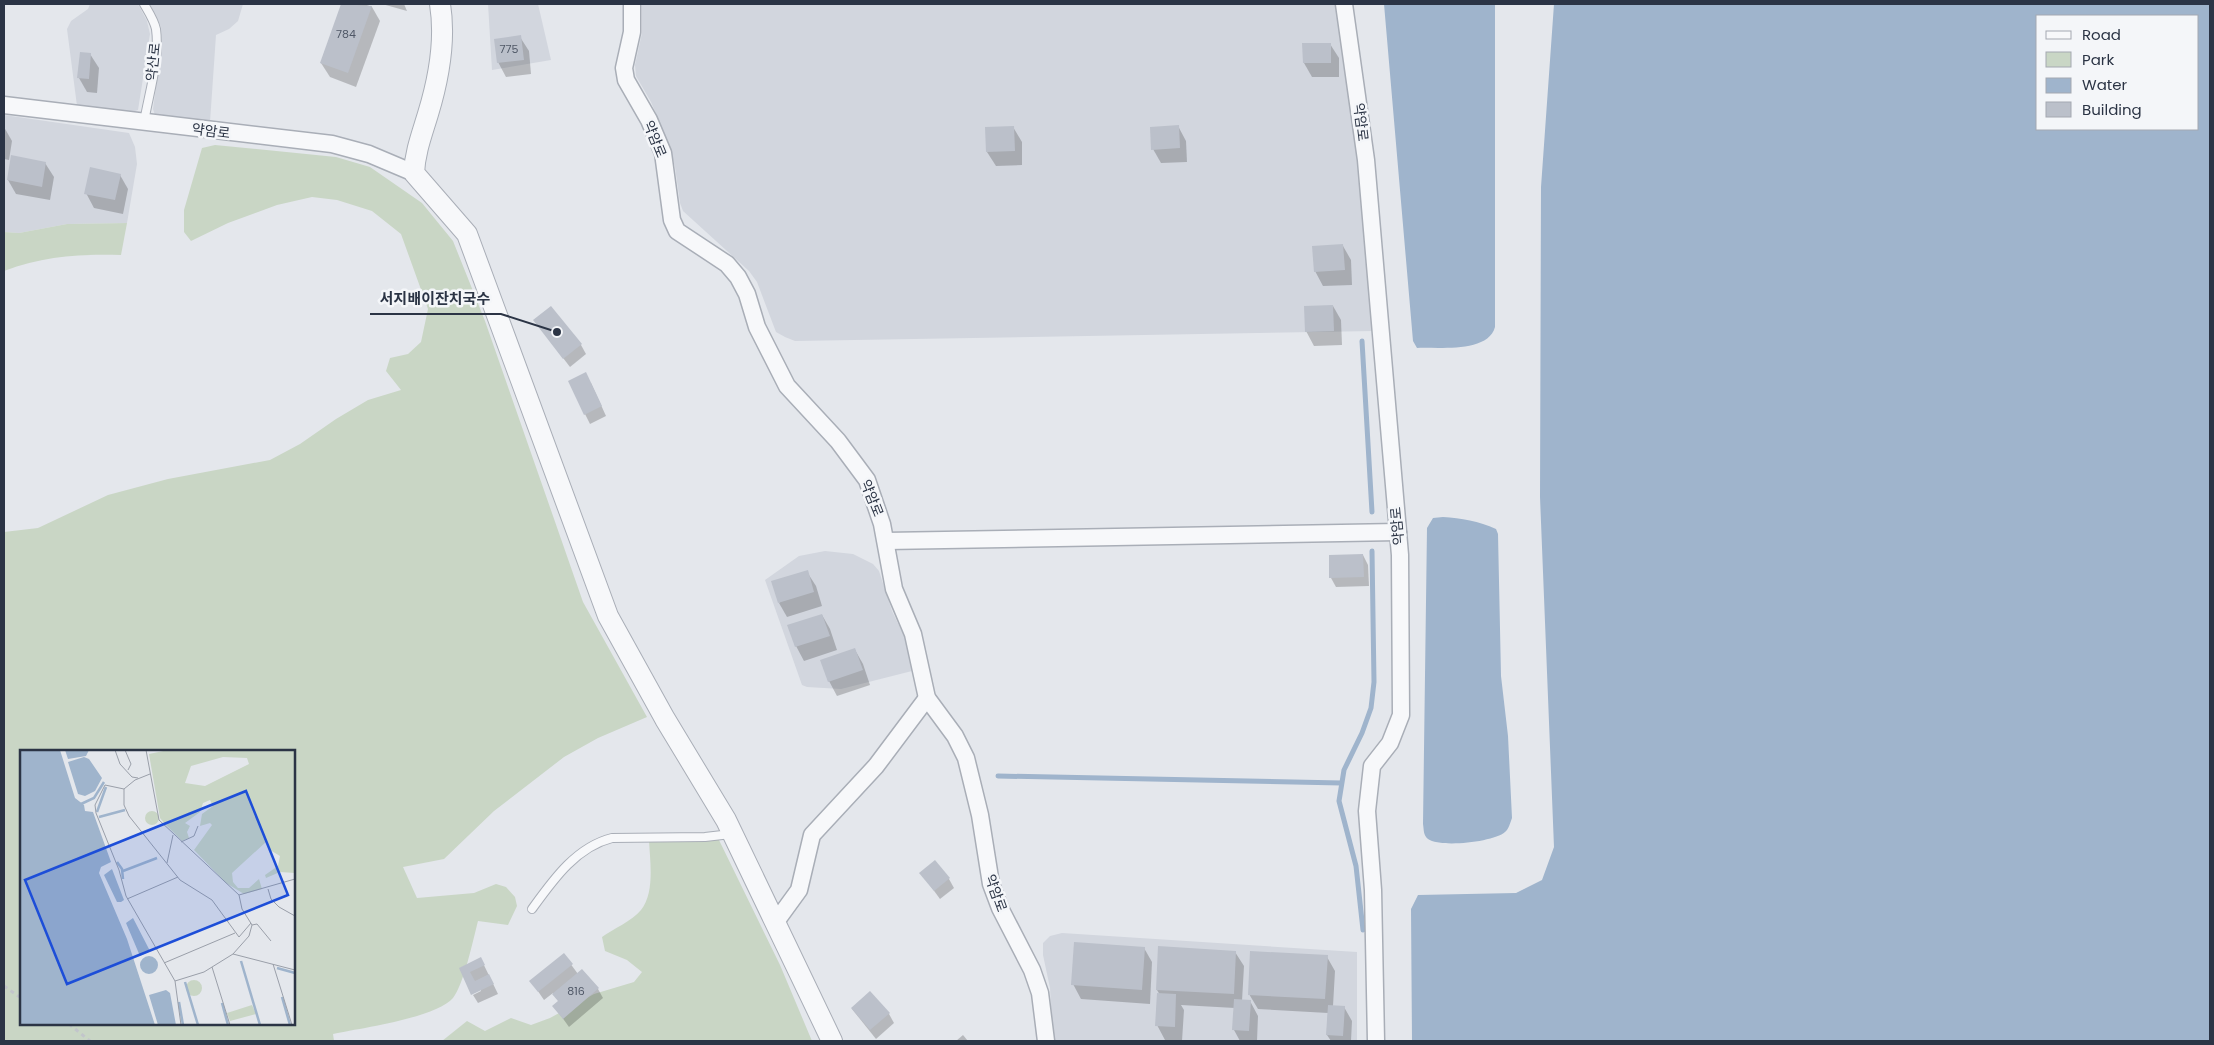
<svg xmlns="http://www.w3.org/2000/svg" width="2214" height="1045" viewBox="0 0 2214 1045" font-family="Poppins,'Noto Sans KR',sans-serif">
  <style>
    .built { fill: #d2d6de }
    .green { fill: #c9d6c5; fill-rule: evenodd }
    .water { fill: #9fb4cc; fill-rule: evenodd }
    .shadow { fill: #0003 }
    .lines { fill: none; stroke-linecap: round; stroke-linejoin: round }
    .stream { stroke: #9fb4cc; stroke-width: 5 }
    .building { fill: #bbc0ca }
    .service-casing { stroke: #a9aeb7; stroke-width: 10 }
    .minor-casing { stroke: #a9aeb7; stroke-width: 19 }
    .tertiary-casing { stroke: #a9aeb7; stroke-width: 22 }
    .path { stroke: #c2c5cb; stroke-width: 3; stroke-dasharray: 4 4; stroke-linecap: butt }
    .service { stroke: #f7f8fa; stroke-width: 8 }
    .minor { stroke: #f7f8fa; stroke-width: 16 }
    .tertiary { stroke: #f7f8fa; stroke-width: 20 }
    .labels { text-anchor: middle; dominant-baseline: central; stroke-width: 5; stroke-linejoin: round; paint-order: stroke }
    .number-label { font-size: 11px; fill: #4f5766 }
    .street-label { font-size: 14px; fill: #2b3445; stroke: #f4f6f9 }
    .inset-river { fill: none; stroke: #9fb4cc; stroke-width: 2.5 }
    .inset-road { fill: none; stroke: #9a9fa9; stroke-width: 1 }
    .view { fill: #1d4ed8; fill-opacity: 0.15; stroke: #1d4ed8; stroke-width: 2.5 }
    .inset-edge { fill: none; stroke: #2b3445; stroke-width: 2.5 }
    .leader { fill: none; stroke: #2b3445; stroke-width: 2 }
    .callout-dot { fill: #2b3445; stroke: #f4f6f9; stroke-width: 2 }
    .callout-label { font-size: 15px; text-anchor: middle; font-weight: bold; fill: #2b3445; stroke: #f4f6f9; stroke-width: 5; stroke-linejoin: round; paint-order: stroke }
  </style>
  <rect width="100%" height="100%" fill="#e4e7ec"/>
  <g class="built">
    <polygon points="90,4 138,4 147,21 150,34 138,110 129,113 77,106 67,29 71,21 88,9"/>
    <polygon points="150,4 243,4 238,21 229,29 216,35 210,122 155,115 153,109 162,43 161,27"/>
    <polygon points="488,4 538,4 551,60 492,70"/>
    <polygon points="642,4 1338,4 1350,87 1374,331 795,341 785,337 776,332 757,282 749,271 683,211 680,203 675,167 669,145 651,102 636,76 635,65 642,33"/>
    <polygon points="4,115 129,133 135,147 137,164 127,223 67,224 19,233 4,232"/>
    <polygon points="825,551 853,554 873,564 879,571 892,611 906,640 912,671 841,689 807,687 802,685 765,580 799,556"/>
    <polygon points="1062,933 1357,952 1357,1041 1053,1041 1050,988 1043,955 1043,943 1050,936"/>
  </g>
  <g class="green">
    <path d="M215,145L336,157L370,167L422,203L453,241L485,321L583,602L647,717L598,738L564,757L494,811L444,859L403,867L417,898L474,893L496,884L506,887L515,897L517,906L508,925L478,921C473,940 464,984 453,998C436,1018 361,1028 333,1034L334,1041H4V532L38,528L108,495L168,479L270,460L300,444L336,419L368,400L401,390L386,371L390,358L408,354L421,342L428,309L401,234L372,211L337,200L312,197L277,205L228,223L191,241L184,232V210L202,148ZM21,751H294V1024H21Z"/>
    <path d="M127,223L121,255C78,254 44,256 4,271V232L19,233L67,224Z"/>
    <path d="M718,838L780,965L812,1041H442L467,1021L485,1031L511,1018L531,1025L550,1018L594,994L634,982L642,972L627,960L605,951L602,937C613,929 632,921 641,910C655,893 650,861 649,840Z"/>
  </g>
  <g class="water">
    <path d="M1384,4H1495V327C1488,353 1439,347 1417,348L1413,341Z"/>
    <path d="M1554,4H2210V1041H1412L1411,909L1418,895L1516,893L1542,880L1554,847L1540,497L1541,187ZM2038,16H2198V129H2038Z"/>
    <path d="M1443,517C1461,518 1479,521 1496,529L1498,534L1501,676L1508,736L1512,818C1510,823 1509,829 1505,832C1494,842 1440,848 1428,839C1423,835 1424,830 1423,824L1427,528L1433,518Z"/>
  </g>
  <g class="shadow">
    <polygon points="343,4 364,4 372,7 380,21 356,87 330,77 321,63"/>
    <polygon points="382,4 404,4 407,11"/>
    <polygon points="520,37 529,51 531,74 506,77 498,62"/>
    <polygon points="1330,44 1339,58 1339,77 1312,77 1304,63"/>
    <polygon points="90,54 99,68 97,93 87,92 79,78"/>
    <polygon points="1178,126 1186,141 1187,162 1161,163 1153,149"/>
    <polygon points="4,127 12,141 9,160 4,159"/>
    <polygon points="1013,127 1022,142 1022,165 996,166 987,152"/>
    <polygon points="45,163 54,177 50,200 16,194 8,180"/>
    <polygon points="120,175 128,189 123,214 94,208 86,193"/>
    <polygon points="1343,246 1351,260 1352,285 1323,286 1315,271"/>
    <polygon points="1333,306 1341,320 1342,345 1314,346 1306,331"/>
    <polygon points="534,320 581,345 586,354 570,367"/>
    <polygon points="591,383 606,416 590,424 585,414"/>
    <polygon points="1363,555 1368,565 1369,586 1336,587 1331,578"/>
    <polygon points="807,572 816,586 822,606 787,617 779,603"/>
    <polygon points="822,615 830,629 837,650 804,661 796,646"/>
    <polygon points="855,650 863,664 870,685 837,696 829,681"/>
    <polygon points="921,873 949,879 954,888 940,899"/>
    <polygon points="1144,948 1152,962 1150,1004 1081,999 1073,984"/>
    <polygon points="1235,952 1244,966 1242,1001 1250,1001 1258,1016 1257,1041 1240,1041 1234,1030 1235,1008 1181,1005 1184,1010 1182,1041 1165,1040 1157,1025 1160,995 1157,990"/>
    <polygon points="564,955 578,974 598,989 603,998 569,1027 554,1006 559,1002 553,993 544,1000 531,981"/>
    <polygon points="1327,957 1335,971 1333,1006 1344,1007 1352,1021 1351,1041 1331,1041 1327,1035 1328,1013 1258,1009 1249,994"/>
    <polygon points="481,959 498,994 478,1003 473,995 481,991 481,989 460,969"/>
    <polygon points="852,1009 889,1014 894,1023 876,1039"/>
    <polygon points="963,1035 968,1041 956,1041"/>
  </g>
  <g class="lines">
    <g class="stream">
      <polyline points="1362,341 1372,512"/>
      <polyline points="998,776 1341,783"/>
      <polyline points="1363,930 1356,866 1339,801 1344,770 1362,733 1371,708 1374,682 1372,551"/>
    </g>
  </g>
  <g class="building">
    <polygon points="341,4 372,6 348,73 320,63"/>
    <polygon points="521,35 524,60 497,63 494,39"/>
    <polygon points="1302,43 1331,43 1331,63 1303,63"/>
    <polygon points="80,52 91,53 89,79 77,78"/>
    <polygon points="1179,125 1180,148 1151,150 1150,127"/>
    <polygon points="1014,126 1015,151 986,152 985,127"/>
    <polygon points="11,155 46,162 42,187 7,180"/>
    <polygon points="90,167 121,174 115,200 84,194"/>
    <polygon points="1343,244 1345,270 1314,272 1312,246"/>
    <polygon points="1333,305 1334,331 1305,332 1304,306"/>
    <polygon points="551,306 582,344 563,359 533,320"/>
    <polygon points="586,372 602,406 584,415 568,381"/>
    <polygon points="1363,554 1364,577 1329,578 1329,555"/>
    <polygon points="808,570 814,592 778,603 771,581"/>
    <polygon points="822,614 830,636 795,647 787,625"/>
    <polygon points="855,648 863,670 828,682 820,660"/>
    <polygon points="935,860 950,878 934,891 919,873"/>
    <polygon points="1074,942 1145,947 1142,990 1071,985"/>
    <polygon points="1158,946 1236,951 1234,994 1156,990"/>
    <polygon points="1250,951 1328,955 1325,999 1248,995"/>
    <polygon points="564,953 573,964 538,992 529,981"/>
    <polygon points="481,957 485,965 470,972 475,981 489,974 494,984 471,995 459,968"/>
    <polygon points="582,969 599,988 563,1019 552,1006 558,1001 552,994"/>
    <polygon points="870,991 890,1013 870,1030 851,1008"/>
    <polygon points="1157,993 1176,994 1175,1027 1155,1026"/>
    <polygon points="1234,999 1251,1000 1249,1031 1232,1030"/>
    <polygon points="1328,1005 1345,1006 1343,1036 1326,1035"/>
  </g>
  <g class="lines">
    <g class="service-casing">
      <g id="service">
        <path d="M144,4C148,11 154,20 156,29C160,59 149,93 144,122"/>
        <path d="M532,909C553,880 576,847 612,838L705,837L731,834"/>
      </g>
    </g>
    <g class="minor-casing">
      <g id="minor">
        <polyline points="632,4 632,32 624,68 626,80 649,120 663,153 672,220 677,231 727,264 738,277 747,294 757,327 787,386 838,441 867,480 882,524 894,589 913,634 927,698 955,736 966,758 980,815 991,884 1000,908 1032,970 1040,993 1046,1041"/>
        <polyline points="1344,4 1366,160 1400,555 1401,715 1390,743 1372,766 1367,811 1373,890 1376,1041"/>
        <polyline points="4,105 332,144 369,154 414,173"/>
        <polyline points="886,541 1398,532"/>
        <polyline points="775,923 799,890 812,835 876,766 927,698"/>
      </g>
    </g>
    <g class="tertiary-casing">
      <path id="tertiary" d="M440,4C446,41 439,78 428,114C422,134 415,152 414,173L467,234L608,616L665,719L726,820L832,1041"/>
    </g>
    <g class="path">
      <polyline points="4,986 21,998"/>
      <polyline points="69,1024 90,1041"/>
    </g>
    <use href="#service" class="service"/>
    <use href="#minor" class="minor"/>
    <use href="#tertiary" class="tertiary"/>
  </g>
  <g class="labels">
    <g class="number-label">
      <text x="346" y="34">784</text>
      <text x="509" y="49">775</text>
      <text x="576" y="991">816</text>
    </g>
    <g class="street-label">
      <text transform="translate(153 62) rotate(-84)">약산로</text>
      <text transform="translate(1361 122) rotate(83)">약암로</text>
      <text transform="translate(211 131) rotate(7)">약암로</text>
      <text transform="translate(655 139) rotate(68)">약암로</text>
      <text transform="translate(872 498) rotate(68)">약암로</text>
      <text transform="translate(1397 526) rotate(-95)">약암로</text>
      <text transform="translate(996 893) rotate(70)">약암로</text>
    </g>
  </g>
  <g transform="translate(20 750)">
    <rect width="275" height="275" fill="#e4e7ec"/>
    <path d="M148,0H275V123L260,122L246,128L245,125L258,116L260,106L250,100L246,92L212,123L213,132L218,138H229L239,129L242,139L224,144L206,133L174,100L192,75L190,73L180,76L182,64L193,56L190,50L183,53L180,62L165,73L170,76L167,82L169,88L162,91L145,74L140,68L129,4ZM203,7L227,8L229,14L185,36L165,33L171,16ZM125 68a7 7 0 1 1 14 0a7 7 0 1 1-14 0ZM166 238a8 8 0 1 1 16 0a8 8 0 1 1-16 0ZM232,255L236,264L210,271L207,263Z" fill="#c9d6c5" fill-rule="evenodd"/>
    <path d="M0,0H40L55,48L64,55L65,61L73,62L91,112L81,117L79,123L107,189L135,275H0ZM45,0H69L66,6L48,9ZM64,7L69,9L82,28L75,41L65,46L58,44L48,12ZM92,119L104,150L101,152H97L84,125ZM113,168L130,201L120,206L106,173ZM120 215a9 9 0 1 1 18 0a9 9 0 1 1-18 0ZM146,240L150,243L156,275H138L129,245Z" fill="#9fb4cc"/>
    <path class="inset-river" d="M61,54L74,48L84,32M77,62L86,37M79,67L105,60M97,112L102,119L103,129M103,121L137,108M221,211L240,275M257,218L275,223M165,232L178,275M262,247L270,275M159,252L163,275M202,253L208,275"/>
    <path class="inset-road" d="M95,0L100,14L112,27L118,28M105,0L111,14L108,20M126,0L139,70L219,145L222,159L232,175L229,186L213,204L184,222L155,231L161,275M130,24L115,30L104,39V55L109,66L160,130L192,150L219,187L231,173M104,39L85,35L75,55L76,63L99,120L106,146L155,231M161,92L174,86L178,76M147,113L153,85M248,139L251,149L259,157L275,166M219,145L275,129M107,149L158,127M232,175L237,174L251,191M213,204L275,220M144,213L215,183M253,214L272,275M192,217L210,275"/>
    <path class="view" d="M226,41L268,145L47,234L5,130Z"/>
    <rect width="275" height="275" class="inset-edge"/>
  </g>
  <path class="leader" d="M557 332L501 314H370"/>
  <circle class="callout-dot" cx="557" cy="332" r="5"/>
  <g class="callout-label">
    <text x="435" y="304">서지배이잔치국수</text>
  </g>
  <rect width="2214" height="1045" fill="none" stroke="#2b3445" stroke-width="10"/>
  <rect x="2036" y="15" width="162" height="115" fill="#f4f6f9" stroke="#a4a8b1"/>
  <rect x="2046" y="31" width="25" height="8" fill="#f7f8fa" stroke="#a4a8b1"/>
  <text x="2082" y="40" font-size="15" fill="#2b3445">Road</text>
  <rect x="2046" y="52" width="25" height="15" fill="#c9d6c5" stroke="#a4a8b1"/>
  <text x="2082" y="65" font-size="15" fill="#2b3445">Park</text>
  <rect x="2046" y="78" width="25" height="15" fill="#9fb4cc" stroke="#a4a8b1"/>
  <text x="2082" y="90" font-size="15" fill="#2b3445">Water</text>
  <rect x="2046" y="102" width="25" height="15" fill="#bbc0ca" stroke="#a4a8b1"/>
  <text x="2082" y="115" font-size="15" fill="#2b3445">Building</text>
</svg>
